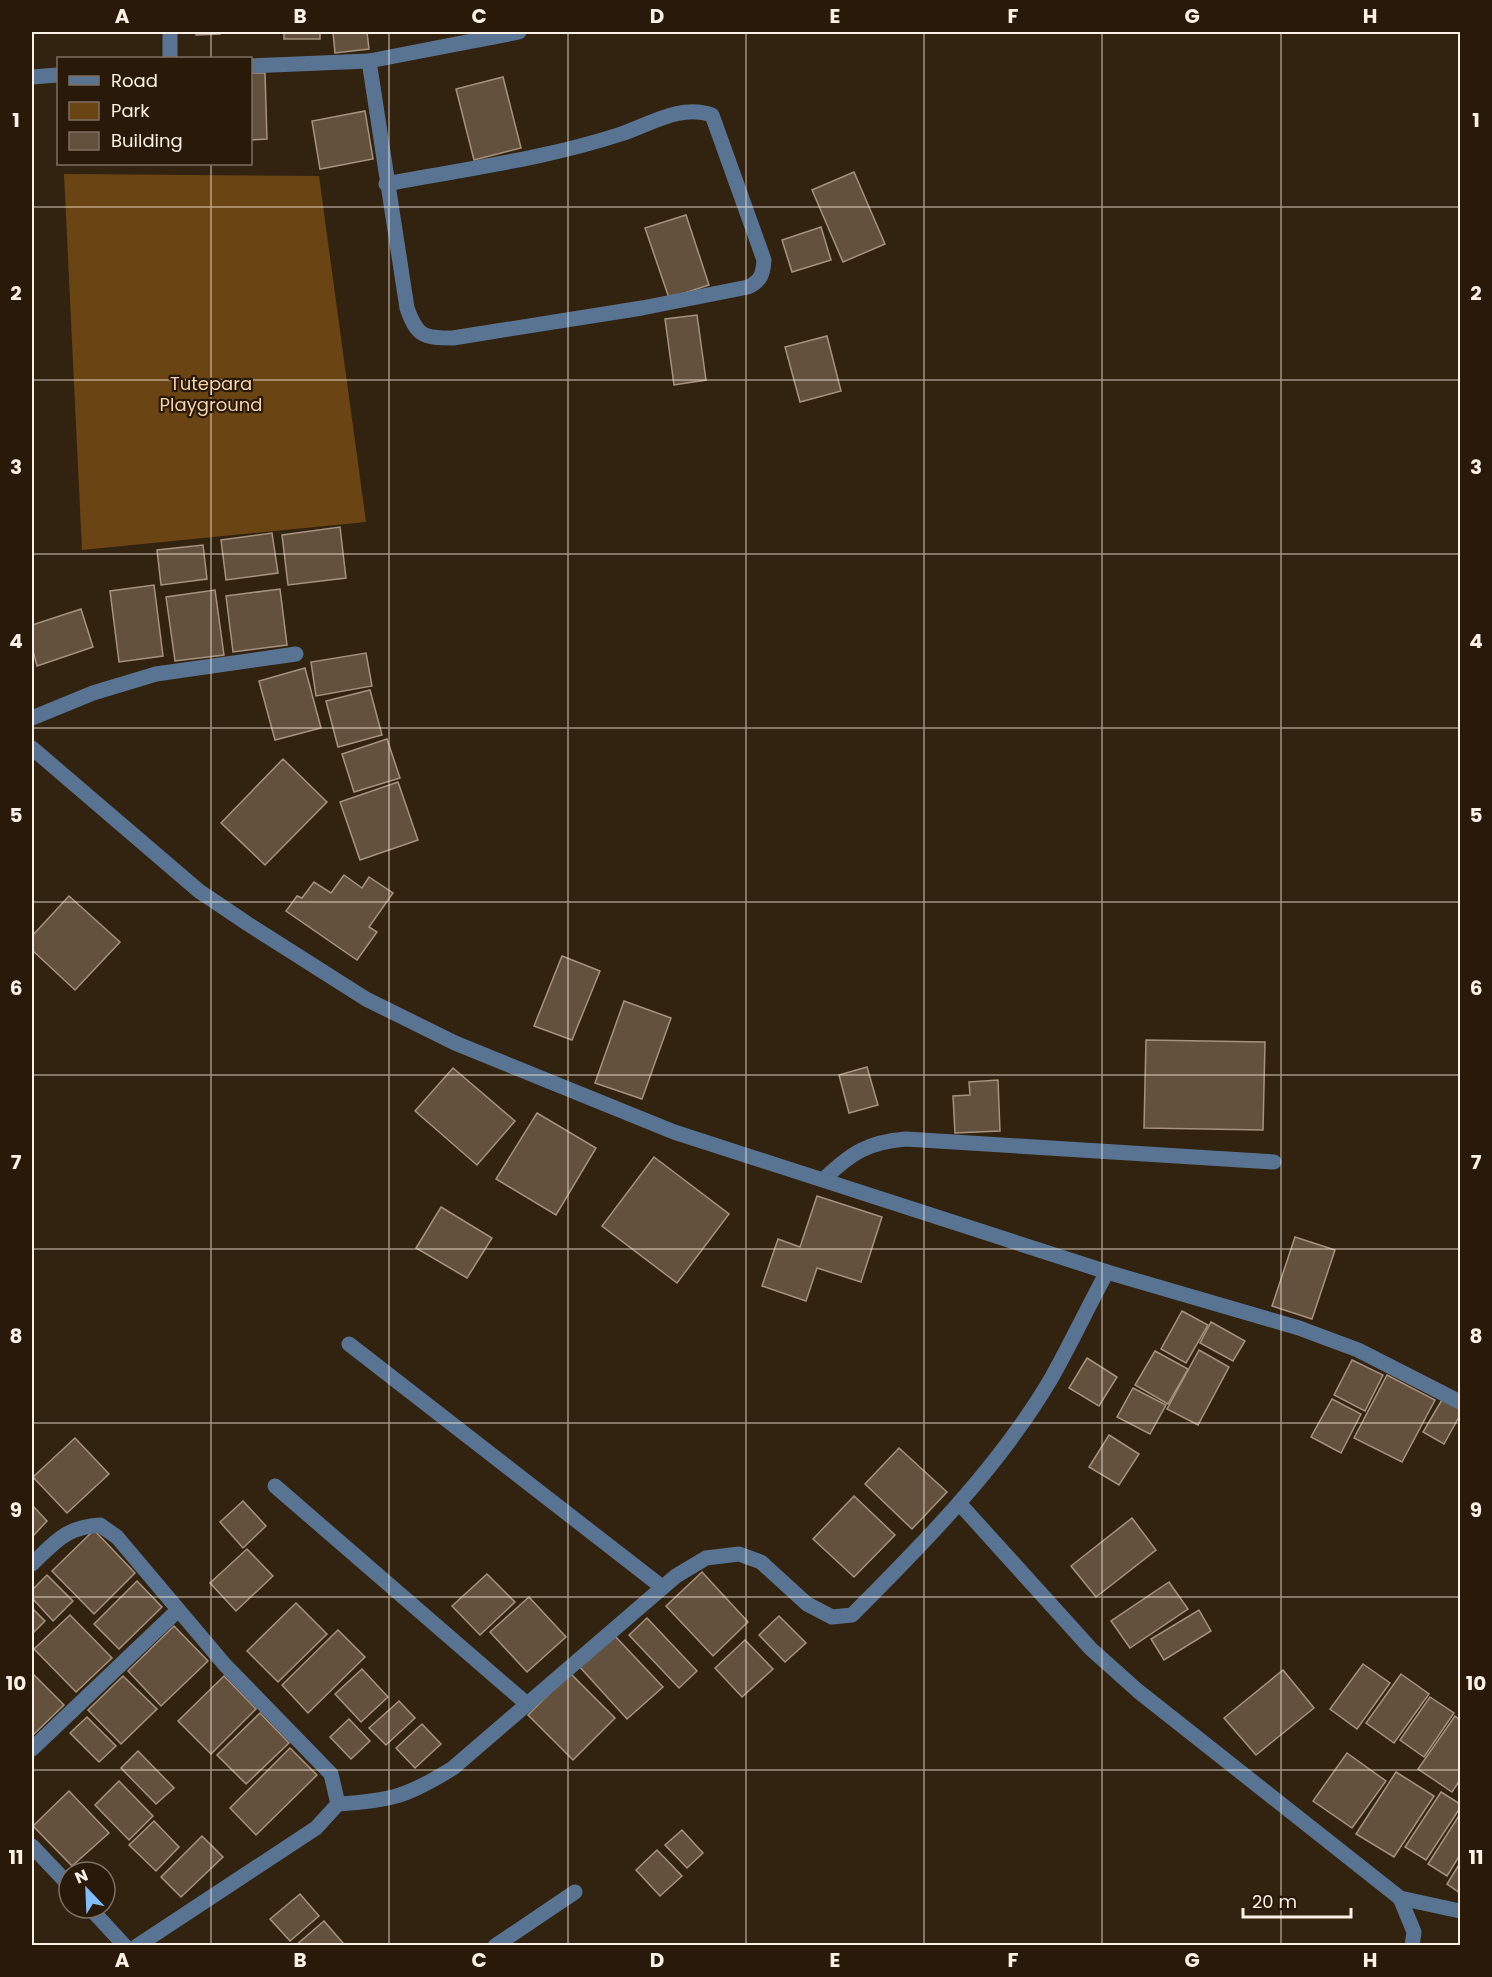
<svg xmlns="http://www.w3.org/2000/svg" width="1492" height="1977" viewBox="0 0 1492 1977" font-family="Poppins,sans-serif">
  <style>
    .green { fill: #6a4413 }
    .building { fill: #63513e; stroke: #a6927e; stroke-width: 1.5 }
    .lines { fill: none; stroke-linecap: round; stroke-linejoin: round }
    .minor { stroke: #597492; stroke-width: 15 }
    .grid { fill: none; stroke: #fcf1e6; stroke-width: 1.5; stroke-opacity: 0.55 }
    .labels { text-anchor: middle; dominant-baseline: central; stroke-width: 4.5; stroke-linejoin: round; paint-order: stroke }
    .park-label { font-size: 18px; fill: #f7d4af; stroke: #281908 }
    .neatline { fill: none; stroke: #fcf1e6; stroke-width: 2 }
    .grid-label { font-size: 20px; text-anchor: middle; font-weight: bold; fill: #fcf1e6 }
  </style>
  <rect width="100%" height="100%" fill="#322311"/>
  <polygon class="green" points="64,174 319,176 366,522 82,550"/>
  <g class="building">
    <polygon points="196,32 220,32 220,34 196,35"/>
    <rect x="284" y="32" width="36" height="7"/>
    <polygon points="333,32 367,32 369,49 335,53"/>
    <polygon points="250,73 265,73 267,139 250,140"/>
    <polygon points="503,77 521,148 474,160 456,89"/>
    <polygon points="365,111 373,159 320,169 312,121"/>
    <polygon points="854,172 885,244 843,262 812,190"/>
    <polygon points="686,215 709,285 669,298 645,228"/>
    <polygon points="821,227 831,260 792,272 782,240"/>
    <polygon points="697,315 706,380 674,385 665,319"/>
    <polygon points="827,336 841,391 800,402 785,347"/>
    <polygon points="340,527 346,578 288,585 282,535"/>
    <polygon points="272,533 278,573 226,580 221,540"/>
    <polygon points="203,545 207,579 161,585 157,550"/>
    <polygon points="154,585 163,656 119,662 110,591"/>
    <polygon points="280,589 287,645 233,652 226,596"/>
    <polygon points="215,590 224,655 175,661 166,597"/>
    <polygon points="81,609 93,647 37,666 32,647 32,625"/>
    <polygon points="366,653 372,686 316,696 311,662"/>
    <polygon points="305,668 321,728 275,740 259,681"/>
    <polygon points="370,690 382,735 338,747 326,701"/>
    <polygon points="387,739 400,778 354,792 342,754"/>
    <polygon points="283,759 327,802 265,865 221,823"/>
    <polygon points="398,782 418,840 360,860 340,802"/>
    <polygon points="344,875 362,888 369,877 393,893 369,927 377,932 357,960 286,911 297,896 302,898 314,882 331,893"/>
    <polygon points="69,896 120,942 75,990 32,950 32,936"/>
    <polygon points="562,956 600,971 572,1040 534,1026"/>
    <polygon points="624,1001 671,1018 642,1099 595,1083"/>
    <polygon points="1146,1040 1265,1042 1263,1130 1144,1128"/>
    <polygon points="867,1067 878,1105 849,1113 839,1075"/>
    <polygon points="453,1068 515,1121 477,1165 415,1111"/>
    <polygon points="998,1080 1000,1131 955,1133 953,1096 970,1095 969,1082"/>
    <polygon points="537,1113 596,1148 556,1215 496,1179"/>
    <polygon points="654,1157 729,1214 677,1283 602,1226"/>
    <polygon points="817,1196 882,1217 861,1282 817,1268 806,1301 762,1286 778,1239 800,1247"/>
    <polygon points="441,1207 492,1238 467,1278 416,1248"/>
    <polygon points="1295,1237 1335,1250 1312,1319 1272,1306"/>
    <polygon points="1182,1311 1208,1325 1186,1363 1161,1349"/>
    <polygon points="1211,1322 1245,1341 1233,1361 1200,1343"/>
    <polygon points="1199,1350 1229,1367 1198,1425 1167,1409"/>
    <polygon points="1155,1351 1188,1369 1168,1404 1135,1385"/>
    <polygon points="1087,1358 1117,1377 1099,1406 1069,1388"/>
    <polygon points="1352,1360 1383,1375 1365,1411 1334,1395"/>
    <polygon points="1387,1375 1435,1400 1402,1462 1354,1438"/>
    <polygon points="1133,1388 1166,1405 1150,1434 1117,1417"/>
    <polygon points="1443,1398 1460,1408 1460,1415 1444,1444 1423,1432"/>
    <polygon points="1332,1399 1361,1414 1341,1453 1311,1437"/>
    <polygon points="1109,1435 1139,1454 1119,1485 1089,1467"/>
    <polygon points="75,1438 109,1474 67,1513 33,1477"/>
    <polygon points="899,1448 947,1492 912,1529 865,1484"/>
    <polygon points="854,1496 895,1535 854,1577 813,1539"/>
    <polygon points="243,1501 266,1526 243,1548 220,1522"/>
    <polygon points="32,1505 47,1521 32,1537"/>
    <polygon points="1132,1518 1156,1550 1096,1597 1071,1566"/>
    <polygon points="94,1530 135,1573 94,1614 52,1571"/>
    <polygon points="247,1549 273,1576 236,1611 210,1583"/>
    <polygon points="702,1572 748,1622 713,1656 666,1606"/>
    <polygon points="487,1574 515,1602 480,1635 452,1606"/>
    <polygon points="47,1575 73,1601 53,1621 32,1598 32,1590"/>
    <polygon points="137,1581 162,1607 119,1649 94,1624"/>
    <polygon points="1169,1582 1188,1609 1130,1648 1111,1621"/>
    <polygon points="529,1597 566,1637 527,1672 490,1632"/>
    <polygon points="296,1603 327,1634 278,1682 247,1651"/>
    <polygon points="32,1608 45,1621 32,1634"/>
    <polygon points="1199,1610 1211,1631 1164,1660 1151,1639"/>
    <polygon points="70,1615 112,1658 76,1692 34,1649"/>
    <polygon points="779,1616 806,1643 785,1662 759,1635"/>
    <polygon points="647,1618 697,1671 679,1688 629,1635"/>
    <polygon points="174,1626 208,1661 161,1706 128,1671"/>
    <polygon points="338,1630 365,1657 308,1713 282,1685"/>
    <polygon points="613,1634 663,1687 627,1719 578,1665"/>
    <polygon points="745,1640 773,1669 742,1697 715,1668"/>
    <polygon points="1363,1664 1390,1683 1357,1729 1330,1709"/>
    <polygon points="362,1669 388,1697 361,1722 335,1694"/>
    <polygon points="1283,1670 1314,1708 1256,1755 1224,1718"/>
    <polygon points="32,1673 64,1705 32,1736"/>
    <polygon points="570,1673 615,1718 573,1760 528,1715"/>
    <polygon points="1401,1674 1429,1694 1394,1743 1366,1723"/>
    <polygon points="123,1676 157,1709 121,1744 88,1710"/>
    <polygon points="224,1676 256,1709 211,1754 178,1721"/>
    <polygon points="1430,1697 1454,1713 1424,1757 1400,1740"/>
    <polygon points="399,1701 415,1718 386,1745 369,1728"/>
    <polygon points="260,1713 289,1743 246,1784 217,1755"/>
    <polygon points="1455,1716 1460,1720 1460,1780 1452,1792 1418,1769"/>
    <polygon points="87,1717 116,1746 99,1762 70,1733"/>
    <polygon points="349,1719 370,1741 351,1759 330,1737"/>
    <polygon points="422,1724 441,1744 415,1768 396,1748"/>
    <polygon points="290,1748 317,1775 256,1835 230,1808"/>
    <polygon points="138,1751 174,1788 156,1804 121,1768"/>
    <polygon points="1347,1753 1386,1781 1352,1828 1313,1801"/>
    <polygon points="1396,1772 1434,1796 1394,1857 1356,1834"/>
    <polygon points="119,1781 153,1816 129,1840 95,1805"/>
    <polygon points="69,1791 109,1833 72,1866 33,1826"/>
    <polygon points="1441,1792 1460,1804 1460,1808 1426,1860 1405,1847"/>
    <polygon points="1460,1814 1460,1855 1447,1876 1428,1864"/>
    <polygon points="154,1821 179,1847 156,1871 129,1845"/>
    <polygon points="682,1830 703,1853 687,1868 665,1845"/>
    <polygon points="202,1836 223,1857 181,1897 161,1877"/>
    <polygon points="657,1850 682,1876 660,1896 636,1870"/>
    <polygon points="1460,1863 1460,1893 1447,1884"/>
    <polygon points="300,1894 319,1916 290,1941 270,1919"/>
    <polygon points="324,1921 343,1943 341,1946 295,1946"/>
  </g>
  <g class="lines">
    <g class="minor">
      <polyline points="170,32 170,58"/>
      <polyline points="250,66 369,61"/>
      <polyline points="32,77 58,75"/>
      <path d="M386,184C464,169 545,159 621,134C651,124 680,104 712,115L764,260C763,274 761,281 748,287L642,308L453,338C424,338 417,337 407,308L369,61L519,32"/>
      <polyline points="32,718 93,693 156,674 296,654"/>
      <polyline points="32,748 199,891 248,924 366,999 455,1043 674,1132 1107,1272 1299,1328 1358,1350 1460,1402"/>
      <path d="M824,1179C851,1153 868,1142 906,1139L1274,1162"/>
      <polyline points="349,1344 662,1587"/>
      <polyline points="275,1486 527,1704"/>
      <polyline points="959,1503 1091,1649 1138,1691 1400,1898 1414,1932 1412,1946"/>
      <path d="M32,1564C55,1542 66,1527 100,1525L117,1537L225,1665L331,1774L338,1804L316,1828L137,1946"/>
      <polyline points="32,1749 177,1611"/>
      <path d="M338,1804C391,1801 408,1796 453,1768L676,1576L706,1558L739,1554L761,1562L807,1604L832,1617L852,1615C924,1543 1000,1466 1052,1377C1071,1343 1088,1307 1107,1272"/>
      <polyline points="32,1846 69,1885"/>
      <polyline points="1400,1898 1460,1911"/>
      <polyline points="90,1908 125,1946"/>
      <polyline points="495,1946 575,1892"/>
    </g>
  </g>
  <path class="grid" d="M211,32V58M389,32V1946M568,32V1946M746,32V1946M924,32V1946M1102,32V1946M1281,32V1946M211,164V1946M32,207H1460M32,380H1460M32,554H1460M32,728H1460M32,902H1460M32,1075H1460M32,1249H1460M32,1423H1460M32,1597H1460M32,1770H1460"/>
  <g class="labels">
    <g class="park-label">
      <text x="211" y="383">Tutepara<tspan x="211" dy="21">Playground</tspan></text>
    </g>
  </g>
  <rect width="1492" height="1977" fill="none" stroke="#281908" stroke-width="66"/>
  <rect x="57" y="57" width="195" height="108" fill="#281908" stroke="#7d6f61" stroke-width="1.5"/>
  <rect x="69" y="76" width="30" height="9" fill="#597492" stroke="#7d6f61" stroke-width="1.5"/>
  <text x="111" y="87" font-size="18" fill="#fcf1e6">Road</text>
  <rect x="69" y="102" width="30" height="18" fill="#6a4413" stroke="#7d6f61" stroke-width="1.5"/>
  <text x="111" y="117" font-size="18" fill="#fcf1e6">Park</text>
  <rect x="69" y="132" width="30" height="18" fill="#63513e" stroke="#7d6f61" stroke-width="1.5"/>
  <text x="111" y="147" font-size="18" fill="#fcf1e6">Building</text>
  <g transform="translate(87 1890) rotate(337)"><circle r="28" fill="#281908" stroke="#7d6f61" stroke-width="1.5"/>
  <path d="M0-4.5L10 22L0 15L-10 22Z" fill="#82bcfa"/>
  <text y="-9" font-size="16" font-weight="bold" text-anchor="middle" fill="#fcf1e6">N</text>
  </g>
  <path d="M1243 1908v9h108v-9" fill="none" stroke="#fcf1e6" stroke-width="3"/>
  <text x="1252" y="1908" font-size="18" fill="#fcf1e6" stroke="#281908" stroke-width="4.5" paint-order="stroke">20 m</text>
  <rect x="33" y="33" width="1426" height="1911" class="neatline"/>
  <g class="grid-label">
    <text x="122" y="23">A</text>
    <text x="300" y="23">B</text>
    <text x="479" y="23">C</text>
    <text x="657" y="23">D</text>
    <text x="835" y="23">E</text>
    <text x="1013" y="23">F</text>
    <text x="1192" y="23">G</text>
    <text x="1370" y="23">H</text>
    <text x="16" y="127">1</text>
    <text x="1476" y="127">1</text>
    <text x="16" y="300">2</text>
    <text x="1476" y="300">2</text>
    <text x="16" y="474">3</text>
    <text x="1476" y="474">3</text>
    <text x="16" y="648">4</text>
    <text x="1476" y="648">4</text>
    <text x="16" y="822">5</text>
    <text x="1476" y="822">5</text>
    <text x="16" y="995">6</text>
    <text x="1476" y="995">6</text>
    <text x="16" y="1169">7</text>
    <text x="1476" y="1169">7</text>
    <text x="16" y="1343">8</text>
    <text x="1476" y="1343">8</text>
    <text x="16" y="1517">9</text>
    <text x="1476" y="1517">9</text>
    <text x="16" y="1690">10</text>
    <text x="1476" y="1690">10</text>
    <text x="16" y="1864">11</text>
    <text x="1476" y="1864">11</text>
    <text x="122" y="1967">A</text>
    <text x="300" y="1967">B</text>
    <text x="479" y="1967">C</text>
    <text x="657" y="1967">D</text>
    <text x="835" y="1967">E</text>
    <text x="1013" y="1967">F</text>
    <text x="1192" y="1967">G</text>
    <text x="1370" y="1967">H</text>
  </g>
</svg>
